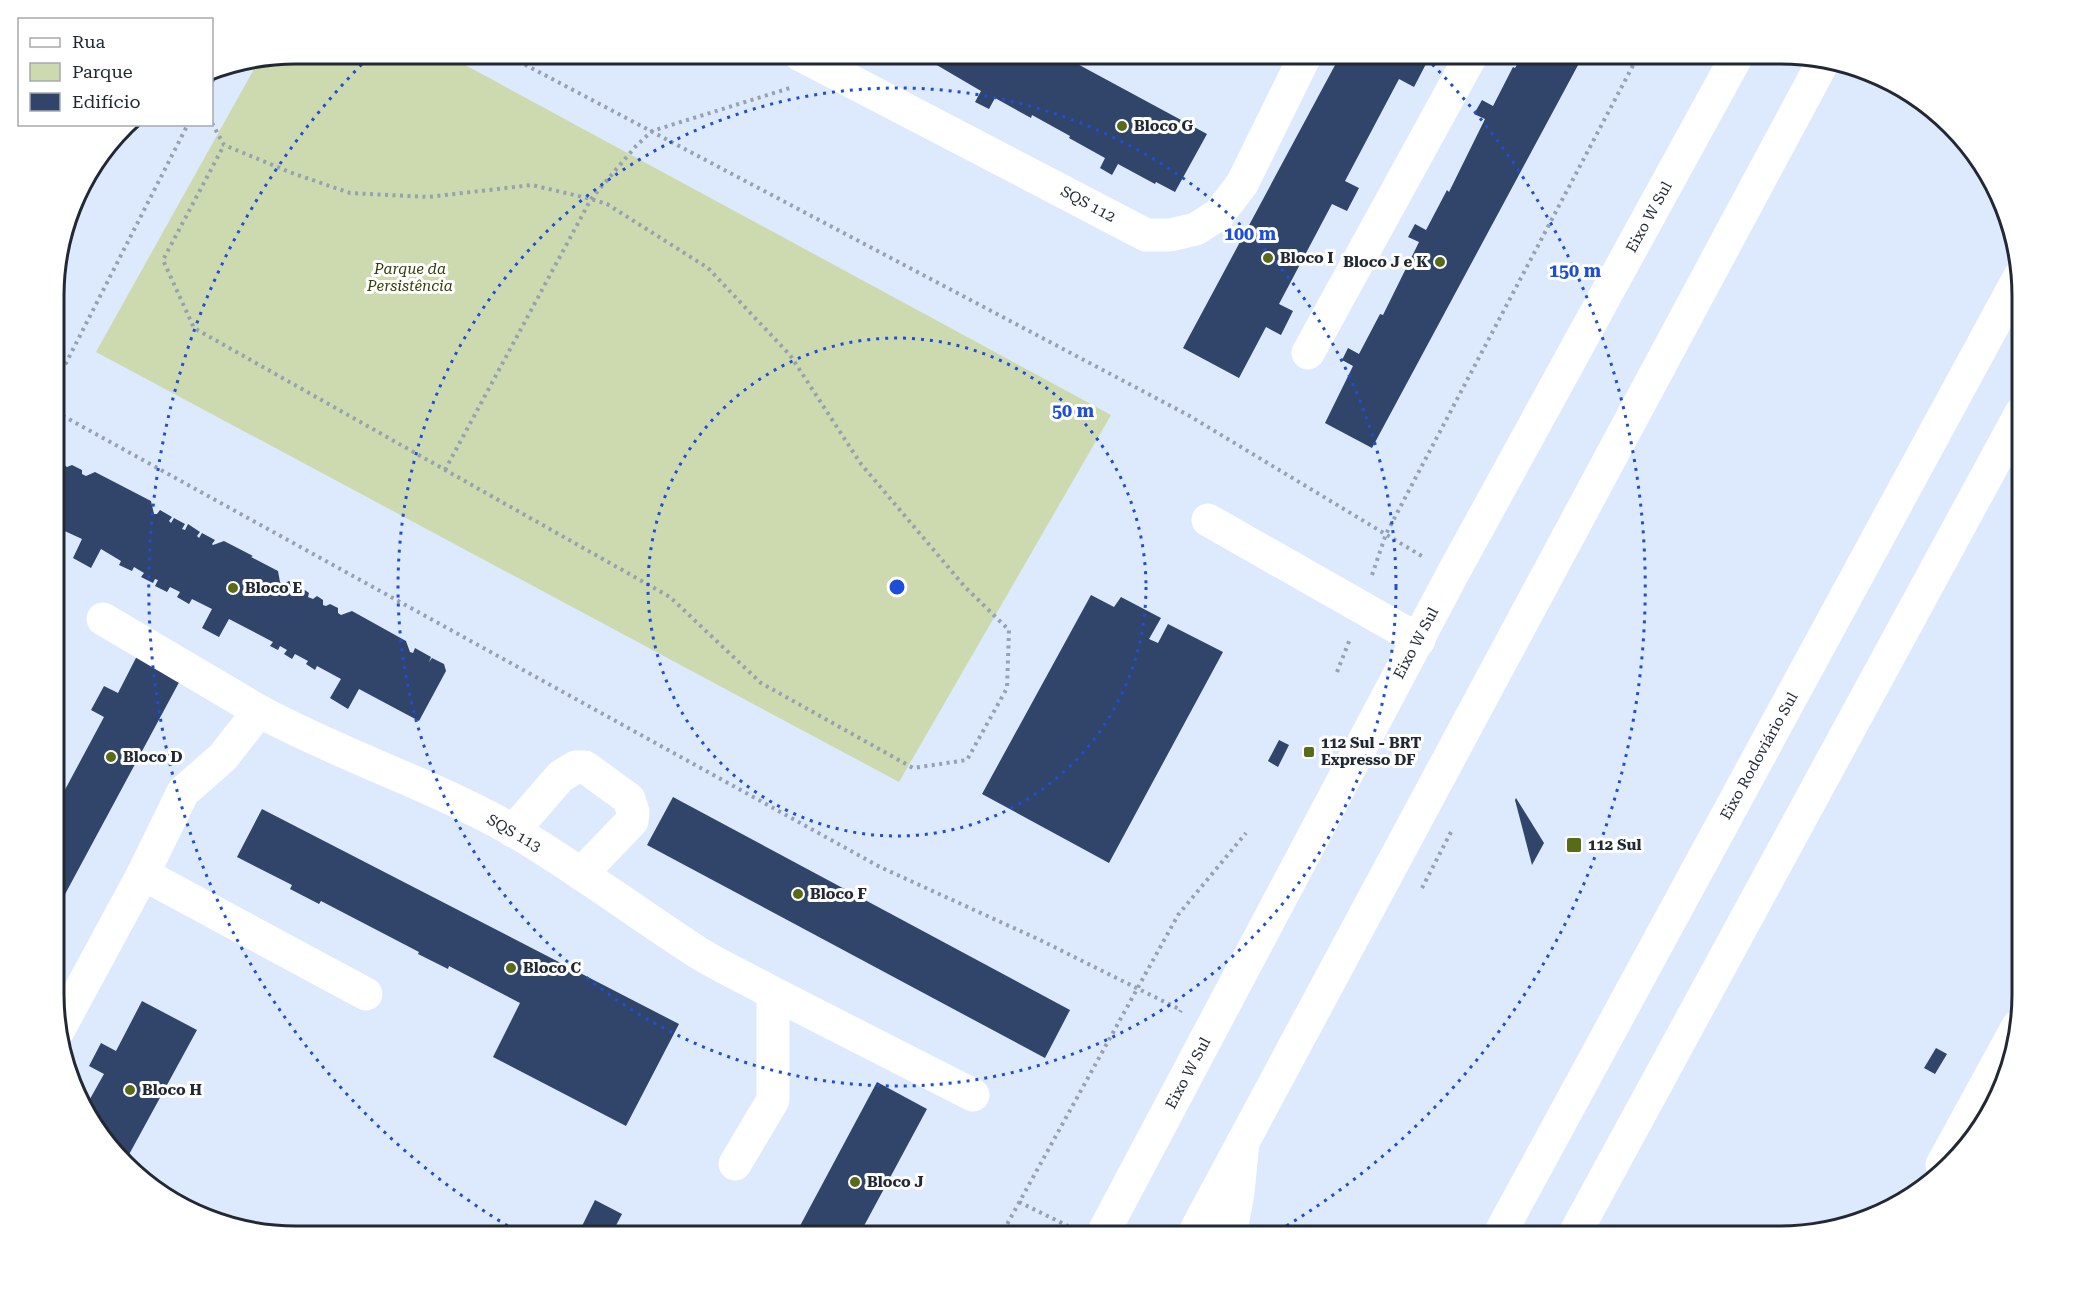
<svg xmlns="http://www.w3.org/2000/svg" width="2076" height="1291" viewBox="0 0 2076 1291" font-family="'Roboto Serif',serif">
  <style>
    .green { fill: #cddaaf }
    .building { fill: #304569 }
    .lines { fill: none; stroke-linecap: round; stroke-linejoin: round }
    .path { stroke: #97a1b1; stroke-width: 4; stroke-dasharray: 3 4.5; stroke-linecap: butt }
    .minor { stroke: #fff; stroke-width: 33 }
    .major { stroke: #fff; stroke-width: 33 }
    .highway { stroke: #fff; stroke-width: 33 }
    .ring { fill: none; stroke: #1d4ed8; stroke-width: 3; stroke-dasharray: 3 6 }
    .poi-dot { fill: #596b17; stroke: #fff; stroke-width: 2 }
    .labels { text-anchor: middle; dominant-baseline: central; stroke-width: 6; stroke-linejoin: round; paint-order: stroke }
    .poi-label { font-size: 15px; font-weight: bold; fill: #222935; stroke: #fff; text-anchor: start }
    .street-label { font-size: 15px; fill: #222935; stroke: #fff }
    .park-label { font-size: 15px; font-style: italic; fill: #333f07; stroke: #fff }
    .rim { fill: none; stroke: #222935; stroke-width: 3 }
    .centre { fill: #1d4ed8; stroke: #fff; stroke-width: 3 }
    .ring-label { font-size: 18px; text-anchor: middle; font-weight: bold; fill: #1d4ed8; stroke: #fff; stroke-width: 6; stroke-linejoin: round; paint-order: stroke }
  </style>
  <rect width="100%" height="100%" fill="#dde9fc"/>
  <polygon class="green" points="297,54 445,54 1111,415 899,782 96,352 258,62"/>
  <g class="building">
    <polygon points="641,54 666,54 660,64"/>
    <polygon points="918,54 1059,54 1207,134 1175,192 1156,182 1155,184 1118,164 1112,175 1100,168 1105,158 1069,138 1070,136 1032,115 1031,118 995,98 989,109 975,102 981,91"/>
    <polygon points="1341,54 1413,54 1412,57 1426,64 1414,87 1399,79 1345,181 1359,188 1347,211 1332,204 1279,304 1293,311 1281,335 1266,327 1239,378 1183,348"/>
    <polygon points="1523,54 1584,54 1372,448 1325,423 1353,366 1342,360 1348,348 1359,354 1380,314 1383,315 1419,242 1408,237 1415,224 1426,230 1447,190 1449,192 1485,119 1474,114 1482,100 1493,106 1513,67 1515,68"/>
    <polygon points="56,455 64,459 64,465 67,467 72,465 82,470 82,474 86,476 95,472 151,501 154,514 157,514 160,510 172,517 169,521 171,523 174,518 185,524 182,529 185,530 188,524 200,532 197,536 199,538 202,533 215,540 212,544 213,545 224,541 253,556 251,557 278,571 280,582 283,584 289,581 296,585 295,590 298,592 302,588 309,593 308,597 313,599 317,596 323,600 323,605 326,606 330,604 338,608 338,613 341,615 352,611 406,641 410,652 413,653 415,648 431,657 429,662 432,658 444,664 446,671 419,721 359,689 348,709 330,698 341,679 317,666 315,670 306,664 308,661 295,654 292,659 284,654 287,650 280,646 278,650 270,646 273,642 229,619 219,637 202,628 212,609 192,599 189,604 177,597 180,592 170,587 167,592 155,586 158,580 155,579 153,583 141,577 144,573 134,567 132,571 119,565 121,561 101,549 91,568 73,558 82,539 56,527"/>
    <polygon points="1091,595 1114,607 1121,597 1161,618 1149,639 1158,643 1168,624 1223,652 1109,863 982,794"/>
    <polygon points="139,652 183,675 56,911 56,796 60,799 104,717 91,710 104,686 118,693"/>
    <polygon points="1279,740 1289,745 1278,767 1268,761"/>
    <polygon points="673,797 1070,1010 1045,1058 647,845"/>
    <polygon points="1516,798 1544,843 1532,865 1515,800"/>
    <polygon points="262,809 679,1024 626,1126 493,1057 520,1003 449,966 448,969 418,954 419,952 321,901 319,904 290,889 292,885 237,857"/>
    <polygon points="142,1001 197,1030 126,1160 95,1129 86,1106 104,1074 89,1066 101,1043 116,1051"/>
    <polygon points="1936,1048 1947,1054 1935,1074 1924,1068"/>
    <polygon points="877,1082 927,1109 858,1237 794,1237"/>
    <polygon points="595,1200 622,1214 610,1237 579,1237 577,1236"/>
  </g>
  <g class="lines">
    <g class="path">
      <polyline points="505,54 1188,415 1425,558"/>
      <polyline points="212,82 219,70"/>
      <polyline points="212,123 224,145 292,173 350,193 428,197 532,185 591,199 607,204 708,268 790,355 861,464 965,587 1009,630 1007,688 967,760 913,768 761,683 670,597 194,328 163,260 224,145"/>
      <polyline points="56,376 66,363 188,124"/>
      <polyline points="56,412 880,867 1040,940 1181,1010 1180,1012"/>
      <polyline points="445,470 591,199 636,146 652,131 790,88"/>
      <polyline points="1372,575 1386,534 1639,54"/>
      <polyline points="1337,672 1350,639"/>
      <polyline points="1422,888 1452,830"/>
      <polyline points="1019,1202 1068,1226"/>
      <polyline points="1000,1237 1178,915 1246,833"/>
      <polyline points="1063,1237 1067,1229"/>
    </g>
    <g class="minor">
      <polyline points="799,54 1146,235 1170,235 1196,229 1219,214 1242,184 1306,54"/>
      <polyline points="1308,353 1472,54"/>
      <polyline points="1208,520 1419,640"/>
      <polyline points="103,619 259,711"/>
      <polyline points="513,831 561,776 576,767 585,767 629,799 633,812 632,821 581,874"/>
      <polyline points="143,874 366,994"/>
      <polyline points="773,993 973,1095"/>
      <path d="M58,1031L143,874L183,792L223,757L259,711C342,756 432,784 514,831C577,868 635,912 697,952C721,967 748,979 773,993V1100L735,1164"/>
      <polyline points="1230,1237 1238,1192 1243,1142"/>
    </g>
    <g class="major">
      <polyline points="1942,1165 2018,1026"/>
      <polyline points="1101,1237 1452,575 1738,54"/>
      <polyline points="1192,1237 1824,60"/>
    </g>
    <g class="highway">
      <polyline points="1498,1237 2020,276"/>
      <polyline points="1573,1237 2021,413"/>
    </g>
  </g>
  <g class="ring">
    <circle cx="897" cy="587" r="249"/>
    <circle cx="897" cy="587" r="499"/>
    <path d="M523 1235A748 748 0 0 1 368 58M1426 58A748 748 0 0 1 1271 1235"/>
  </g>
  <g class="poi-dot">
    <circle cx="1122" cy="126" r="6"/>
    <circle cx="1268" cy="258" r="6"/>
    <circle cx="1440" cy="262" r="6"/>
    <circle cx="233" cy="588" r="6"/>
    <rect x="1303" y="746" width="12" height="12" rx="3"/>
    <circle cx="111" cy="757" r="6"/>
    <rect x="1566" y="837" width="16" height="16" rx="3"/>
    <circle cx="798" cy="894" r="6"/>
    <circle cx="511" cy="968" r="6"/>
    <circle cx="130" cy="1090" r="6"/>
    <circle cx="855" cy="1182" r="6"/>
  </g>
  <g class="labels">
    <g class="poi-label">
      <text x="1134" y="126">Bloco G</text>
      <text x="1280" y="258">Bloco I</text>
      <text x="1428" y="262" text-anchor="end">Bloco J e K</text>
      <text x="245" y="588">Bloco E</text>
      <text x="1321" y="743">112 Sul - BRT<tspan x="1321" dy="17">Expresso DF</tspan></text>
      <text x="123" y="757">Bloco D</text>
      <text x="1588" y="845">112 Sul</text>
      <text x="810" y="894">Bloco F</text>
      <text x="523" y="968">Bloco C</text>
      <text x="142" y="1090">Bloco H</text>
      <text x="867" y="1182">Bloco J</text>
    </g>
    <g class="street-label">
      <text transform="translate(1088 204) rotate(28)">SQS 112</text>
      <text transform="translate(1649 217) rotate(-61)">Eixo W Sul</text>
      <text transform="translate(1416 643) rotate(-62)">Eixo W Sul</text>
      <text transform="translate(1759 756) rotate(-61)">Eixo Rodoviário Sul</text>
      <text transform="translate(514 833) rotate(30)">SQS 113</text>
      <text transform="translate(1188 1073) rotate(-62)">Eixo W Sul</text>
    </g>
    <g class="park-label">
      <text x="410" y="269">Parque da<tspan x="410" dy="17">Persistência</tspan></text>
    </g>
  </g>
  <path d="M0 0H2076V1291H0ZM296 64H1780A232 232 0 0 1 2012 296V994A232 232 0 0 1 1780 1226H296A232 232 0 0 1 64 994V296A232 232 0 0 1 296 64Z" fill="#fff" fill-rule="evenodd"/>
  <path class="rim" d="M296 64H1780A232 232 0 0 1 2012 296V994A232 232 0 0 1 1780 1226H296A232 232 0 0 1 64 994V296A232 232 0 0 1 296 64Z"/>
  <circle cx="897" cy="587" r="9" class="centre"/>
  <g class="ring-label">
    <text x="1250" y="240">100 m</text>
    <text x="1575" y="277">150 m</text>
    <text x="1073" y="417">50 m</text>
  </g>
  <rect x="18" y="18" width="195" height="108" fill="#ffffff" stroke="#a7a9ae" stroke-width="1.5"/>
  <rect x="30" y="38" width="30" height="9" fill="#ffffff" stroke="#a7a9ae" stroke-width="1.5"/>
  <text x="72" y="48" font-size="18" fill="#222935">Rua</text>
  <rect x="30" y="63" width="30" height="18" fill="#cddaaf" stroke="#a7a9ae" stroke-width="1.5"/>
  <text x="72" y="78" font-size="18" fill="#222935">Parque</text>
  <rect x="30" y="93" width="30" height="18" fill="#304569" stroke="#a7a9ae" stroke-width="1.5"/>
  <text x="72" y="108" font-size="18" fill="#222935">Edifício</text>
</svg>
